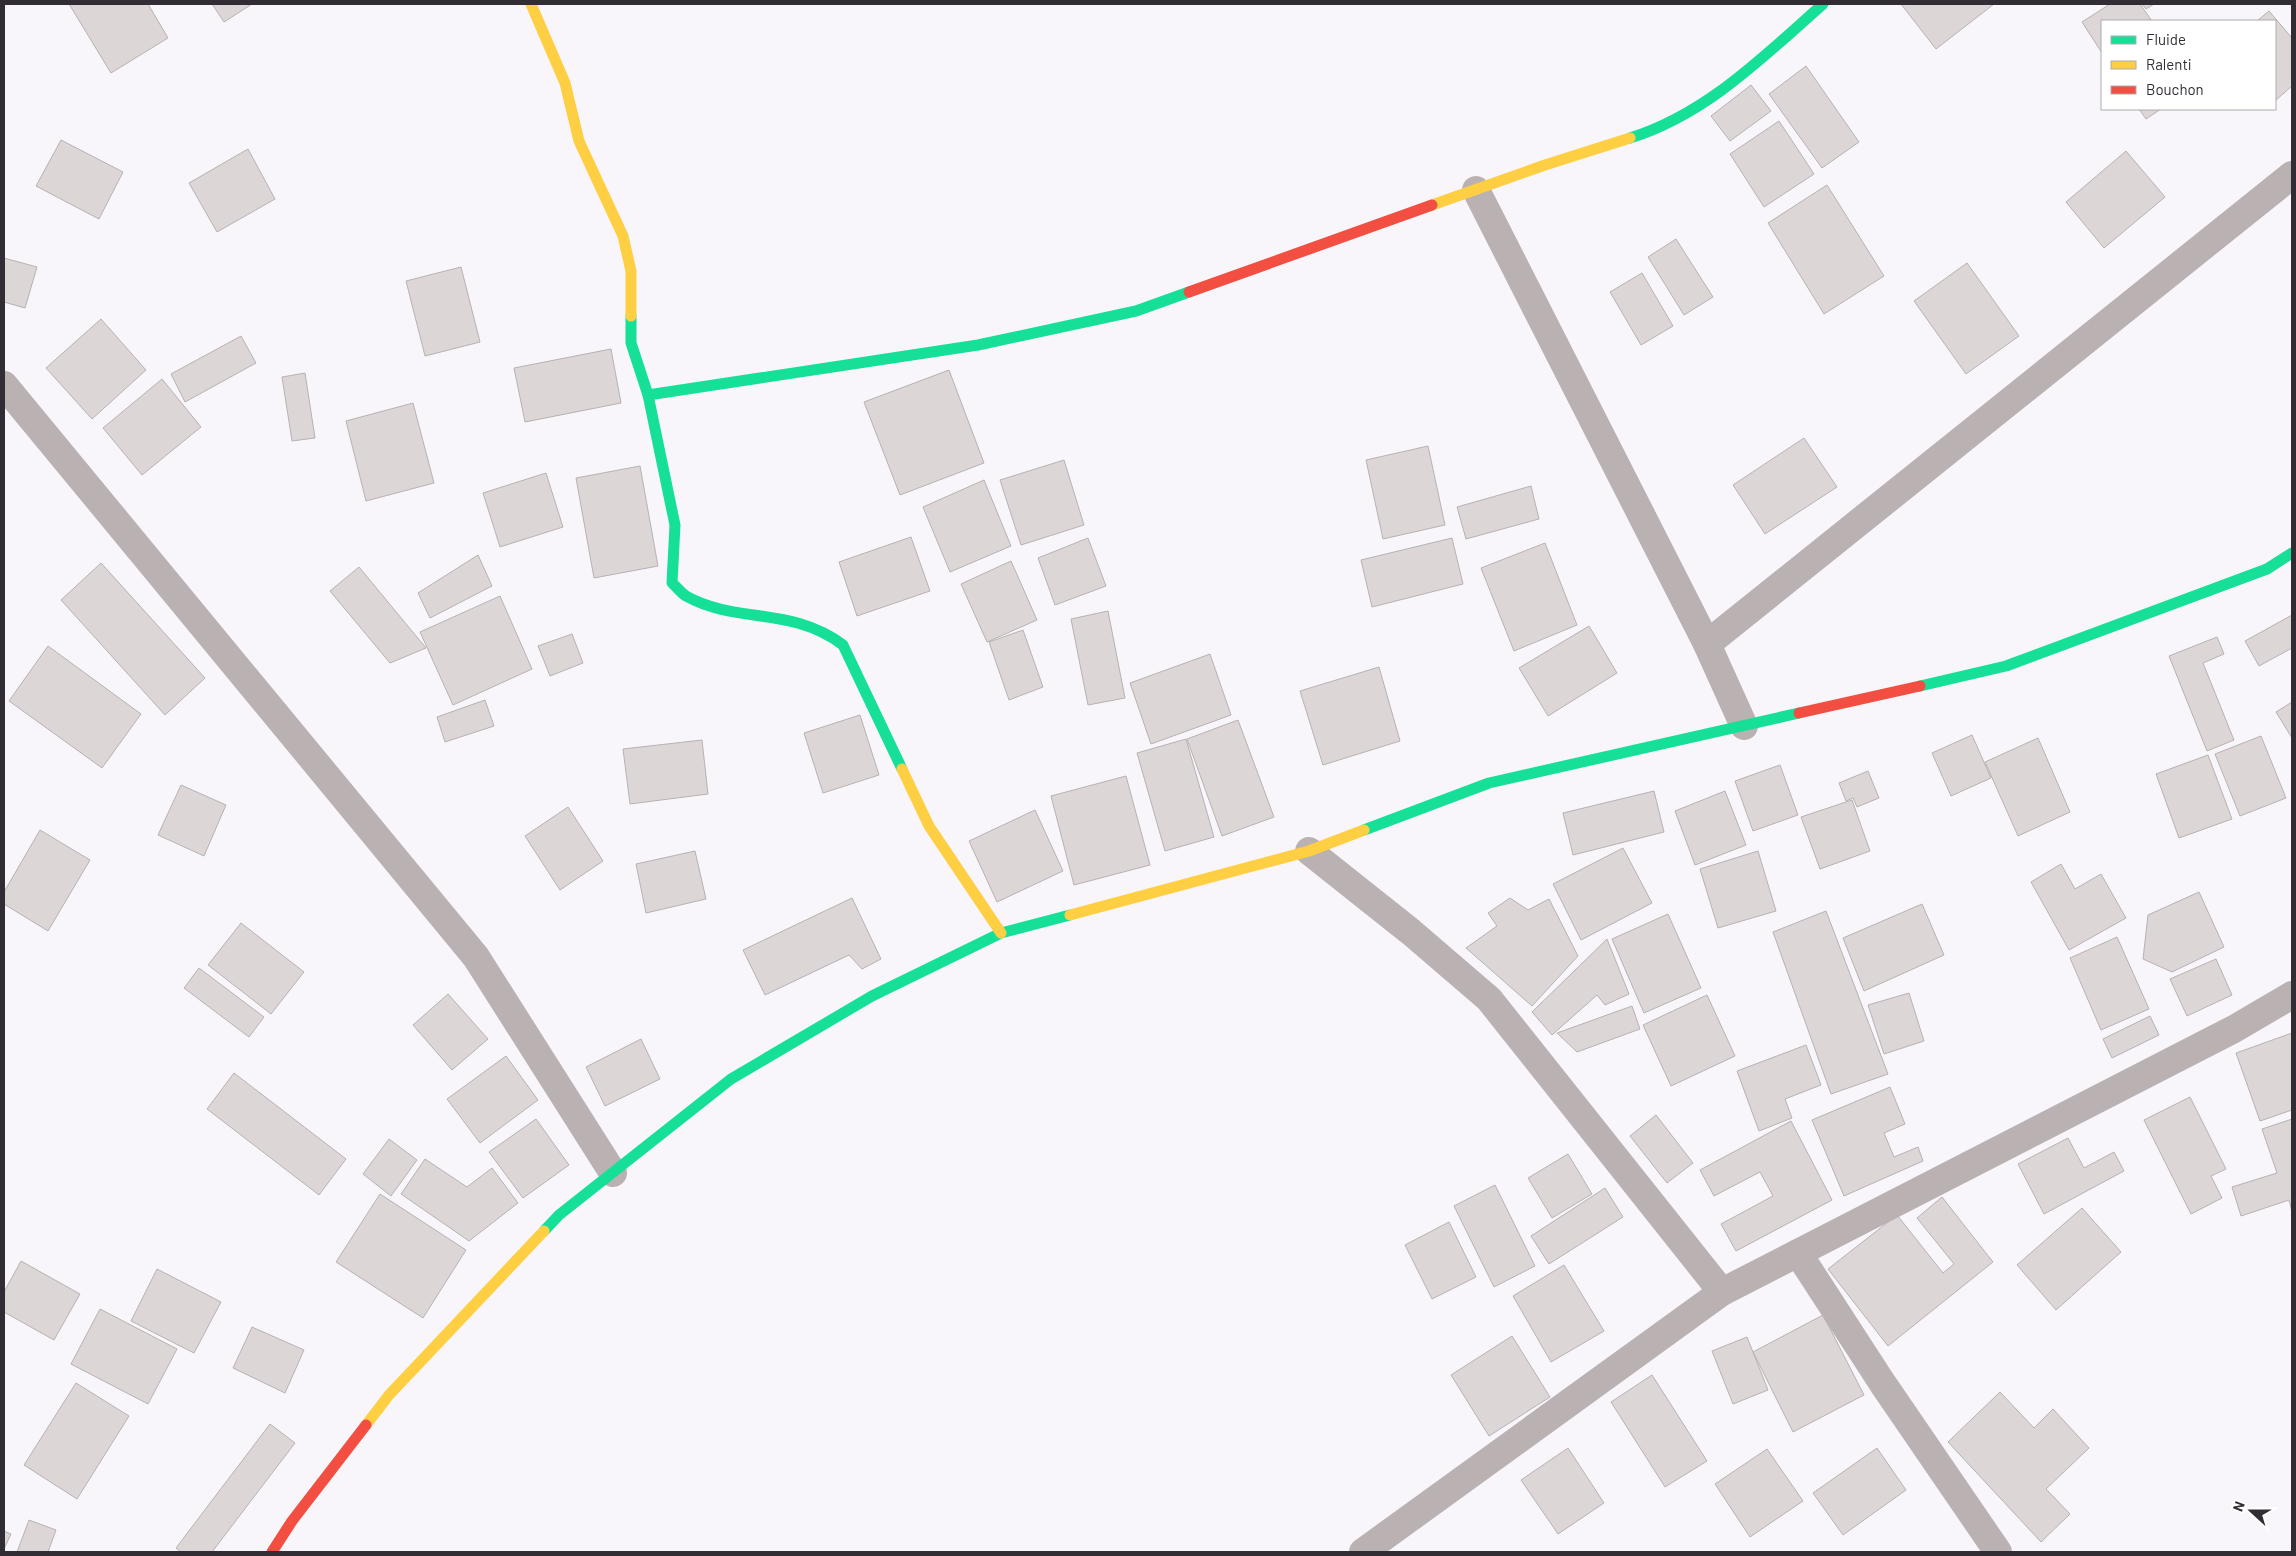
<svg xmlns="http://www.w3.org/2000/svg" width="2296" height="1556" viewBox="0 0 2296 1556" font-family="Barlow,sans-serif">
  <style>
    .building { fill: #dcd6d6; stroke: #b7b1b2 }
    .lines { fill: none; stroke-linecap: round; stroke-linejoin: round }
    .street { stroke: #bab1b3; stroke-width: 28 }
    .fast { stroke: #16e098; stroke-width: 11 }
    .slow { stroke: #ffcf43; stroke-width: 11 }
    .jam { stroke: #f24e42; stroke-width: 11 }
  </style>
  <rect width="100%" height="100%" fill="#f9f6fb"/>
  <g class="building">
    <polygon points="69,4 148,4 168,38 111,73"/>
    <polygon points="212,4 252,4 224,22"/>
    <polygon points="1901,4 1994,4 1936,49"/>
    <polygon points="2110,4 2140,4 2152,21 2102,21 2102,53 2082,22"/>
    <polygon points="2142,4 2154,4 2146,9"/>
    <polygon points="2269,11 2292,38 2292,86 2275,101 2275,21 2257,21"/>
    <polygon points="1806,66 1859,142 1822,168 1769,94"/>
    <polygon points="1751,85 1771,111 1730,141 1711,116"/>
    <polygon points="2139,109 2161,109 2146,119"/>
    <polygon points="1779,121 1814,174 1764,207 1730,154"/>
    <polygon points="61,140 123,172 99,219 36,186"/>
    <polygon points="248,149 275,199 217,232 189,183"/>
    <polygon points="2126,151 2165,197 2104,248 2066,202"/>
    <polygon points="1827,185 1884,276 1824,314 1768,223"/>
    <polygon points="1676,239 1713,297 1684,315 1648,257"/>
    <polygon points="4,258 37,267 25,308 4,302"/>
    <polygon points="1967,263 2019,336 1966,374 1914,301"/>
    <polygon points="461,267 480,342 425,356 406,281"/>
    <polygon points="1642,273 1673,326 1641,345 1610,292"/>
    <polygon points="101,319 146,370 92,419 46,368"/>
    <polygon points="241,336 256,363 185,402 171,374"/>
    <polygon points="611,349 621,403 525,422 514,368"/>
    <polygon points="949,370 984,463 900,495 864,402"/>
    <polygon points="305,373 315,438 292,441 282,377"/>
    <polygon points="162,379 201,427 142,475 103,428"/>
    <polygon points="413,403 434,483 366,501 346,421"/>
    <polygon points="1804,438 1837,487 1765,534 1733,485"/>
    <polygon points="1428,446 1445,525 1383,539 1366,460"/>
    <polygon points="1064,460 1084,525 1021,545 1000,480"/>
    <polygon points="640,466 658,566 594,578 576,478"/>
    <polygon points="546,473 563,527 500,547 483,493"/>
    <polygon points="984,480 1011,546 950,572 923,507"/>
    <polygon points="1531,486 1539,519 1466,539 1457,507"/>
    <polygon points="911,537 930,591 857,616 839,562"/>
    <polygon points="1088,538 1106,586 1055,605 1038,558"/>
    <polygon points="1452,538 1463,584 1372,607 1361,560"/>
    <polygon points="1545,543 1577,625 1514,651 1481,568"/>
    <polygon points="478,555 492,586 430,618 418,593"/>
    <polygon points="1011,561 1037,620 987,642 961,584"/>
    <polygon points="101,563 205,678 165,715 61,600"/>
    <polygon points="359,567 426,648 390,663 330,591"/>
    <polygon points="500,596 532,669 453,705 420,632"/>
    <polygon points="1108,611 1125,698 1088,705 1071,619"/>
    <polygon points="2292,615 2292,648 2259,666 2245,641"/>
    <polygon points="1589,626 1617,673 1548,716 1519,668"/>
    <polygon points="1023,630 1043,687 1009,700 989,642"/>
    <polygon points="572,634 583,663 550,676 538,646"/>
    <polygon points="2217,637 2224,654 2203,663 2234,740 2207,751 2169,656"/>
    <polygon points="48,646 141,714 102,768 9,701"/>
    <polygon points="1210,654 1231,715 1151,744 1130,683"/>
    <polygon points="1379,667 1400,741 1323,765 1300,691"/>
    <polygon points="485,700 494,726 445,742 437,717"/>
    <polygon points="2292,702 2292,738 2276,712"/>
    <polygon points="860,715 879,775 823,793 804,733"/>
    <polygon points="1238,720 1274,817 1222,836 1187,739"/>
    <polygon points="1972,735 1991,778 1951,796 1932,753"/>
    <polygon points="2261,736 2286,798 2240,816 2215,754"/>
    <polygon points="2038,738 2070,812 2018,836 1985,762"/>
    <polygon points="1186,739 1214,837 1165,851 1137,753"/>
    <polygon points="702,740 708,794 630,804 623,749"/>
    <polygon points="2208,755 2232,819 2179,838 2156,774"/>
    <polygon points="1780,765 1798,815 1753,831 1735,781"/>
    <polygon points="1868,771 1879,798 1857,807 1853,798 1846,801 1839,783"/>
    <polygon points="1126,776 1150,865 1074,885 1051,796"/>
    <polygon points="181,785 226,805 204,856 158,835"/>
    <polygon points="1654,791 1664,832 1573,855 1563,813"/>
    <polygon points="1725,791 1746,845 1695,865 1675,811"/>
    <polygon points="1852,800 1870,851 1820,869 1801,817"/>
    <polygon points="568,807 603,861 560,890 525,836"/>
    <polygon points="1035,810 1063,871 997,902 969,841"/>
    <polygon points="40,830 90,860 48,931 4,904 4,892"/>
    <polygon points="1623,848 1652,903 1581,940 1553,884"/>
    <polygon points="695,851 706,899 646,913 636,864"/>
    <polygon points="1758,851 1776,911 1718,928 1700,869"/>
    <polygon points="2061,864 2075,889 2101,874 2126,918 2069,950 2031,882"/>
    <polygon points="2199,892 2224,947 2172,972 2143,959 2148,915"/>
    <polygon points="852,898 881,959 862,969 849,955 765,995 743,950"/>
    <polygon points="1510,898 1528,910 1549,899 1578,956 1532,1006 1466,948 1497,926 1488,913"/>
    <polygon points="1922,904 1944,955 1864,991 1843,938"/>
    <polygon points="1826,911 1888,1074 1831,1094 1773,932"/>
    <polygon points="1668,914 1701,988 1644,1013 1612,939"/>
    <polygon points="241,923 304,972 271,1014 208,965"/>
    <polygon points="2117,937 2149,1009 2101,1030 2070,958"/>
    <polygon points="1607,939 1629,994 1605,1005 1597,995 1552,1035 1532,1012"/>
    <polygon points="2216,959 2232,995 2187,1016 2170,979"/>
    <polygon points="199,968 264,1017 249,1037 184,988"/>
    <polygon points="1909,993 1924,1041 1884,1054 1868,1005"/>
    <polygon points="448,994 488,1039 452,1070 413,1025"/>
    <polygon points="1707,995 1735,1056 1671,1086 1643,1025"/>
    <polygon points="1632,1006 1640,1029 1577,1052 1557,1033"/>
    <polygon points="2150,1016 2159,1035 2112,1058 2103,1039"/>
    <polygon points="2292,1033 2292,1110 2260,1121 2236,1053"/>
    <polygon points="641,1039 660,1079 605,1106 586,1067"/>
    <polygon points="1806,1045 1821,1085 1785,1099 1792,1118 1759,1131 1737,1071"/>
    <polygon points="506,1056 538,1100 480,1143 447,1099"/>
    <polygon points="234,1073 346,1159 319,1195 207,1109"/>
    <polygon points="1890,1087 1905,1124 1884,1133 1894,1157 1918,1147 1923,1161 1844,1196 1812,1120"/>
    <polygon points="2190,1097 2226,1169 2211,1176 2222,1198 2191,1214 2144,1120"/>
    <polygon points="1656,1115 1693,1163 1667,1183 1630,1136"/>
    <polygon points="536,1119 569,1165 523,1198 489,1152"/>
    <polygon points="2292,1119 2292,1212 2289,1200 2241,1216 2232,1187 2277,1173 2262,1129"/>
    <polygon points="1791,1121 1832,1200 1736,1251 1721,1224 1773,1196 1760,1172 1714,1196 1700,1170"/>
    <polygon points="2068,1138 2084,1168 2114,1152 2124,1171 2044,1214 2018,1164"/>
    <polygon points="389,1139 417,1160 391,1196 363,1174"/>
    <polygon points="1568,1154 1592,1194 1552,1218 1528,1178"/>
    <polygon points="425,1159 467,1187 492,1168 518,1203 469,1241 401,1194"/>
    <polygon points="1495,1185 1535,1266 1494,1287 1454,1206"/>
    <polygon points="1605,1188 1623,1217 1549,1264 1531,1236"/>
    <polygon points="380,1194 466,1250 423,1318 336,1262"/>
    <polygon points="1942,1197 1993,1262 1888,1346 1828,1269 1897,1215 1943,1273 1954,1264 1917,1218"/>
    <polygon points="2082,1208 2121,1252 2056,1310 2017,1265"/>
    <polygon points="1449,1222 1476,1277 1432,1299 1405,1245"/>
    <polygon points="21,1261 80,1294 54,1340 4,1312 4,1292"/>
    <polygon points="1564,1265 1604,1331 1551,1362 1513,1296"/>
    <polygon points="157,1269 221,1302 194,1353 131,1321"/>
    <polygon points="100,1309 177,1349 148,1404 71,1364"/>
    <polygon points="1823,1315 1864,1395 1793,1432 1753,1352"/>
    <polygon points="252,1327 304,1350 285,1393 233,1368"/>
    <polygon points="1512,1336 1550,1397 1489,1436 1451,1375"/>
    <polygon points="1747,1337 1768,1390 1733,1404 1712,1351"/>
    <polygon points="1652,1375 1707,1461 1665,1487 1611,1402"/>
    <polygon points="76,1383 129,1416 77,1499 24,1465"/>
    <polygon points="2000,1392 2034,1428 2053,1409 2089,1448 2046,1489 2070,1514 2041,1542 1948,1442"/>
    <polygon points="270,1424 295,1443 212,1552 181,1552 176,1548"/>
    <polygon points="1568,1448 1604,1503 1558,1534 1521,1480"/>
    <polygon points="1877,1448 1906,1490 1843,1535 1813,1493"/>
    <polygon points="1767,1449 1803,1501 1750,1537 1715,1484"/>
    <polygon points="29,1520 56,1530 48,1552 17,1552"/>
    <polygon points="4,1531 11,1534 4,1549"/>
  </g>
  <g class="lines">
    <g class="street">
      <polyline points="1476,190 1707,644 1744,726"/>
      <polyline points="4,385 476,957 613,1173"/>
      <polyline points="1707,644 2292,175"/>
      <polyline points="1309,851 1411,932 1489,999 1722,1292"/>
      <polyline points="1798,1253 1883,1384 1998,1552"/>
      <polyline points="1363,1552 1722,1292 2234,1029 2292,995"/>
    </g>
    <g class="fast">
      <path d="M1630,138C1707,114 1764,56 1823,4"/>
      <path d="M631,316V343L648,395L675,525L672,583C677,587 681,593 686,596C736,624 791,606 843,645L902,769"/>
      <polyline points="648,395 978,345 1136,311 1189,292"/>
      <polyline points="1920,686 2006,666 2267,569 2292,553"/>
      <polyline points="1364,830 1489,783 1799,713"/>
      <polyline points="544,1231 559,1215 731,1079 872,996 1001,933 1070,915"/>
    </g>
    <g class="slow">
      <polyline points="531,4 565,83 579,141 623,236 631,271 631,316"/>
      <polyline points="1432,205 1545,165 1630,138"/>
      <polyline points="902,769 929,826 1001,933"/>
      <polyline points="1070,915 1309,851 1364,830"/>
      <polyline points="366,1425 389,1395 544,1231"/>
    </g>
    <g class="jam">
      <polyline points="1189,292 1432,205"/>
      <polyline points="1799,713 1920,686"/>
      <polyline points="272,1552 292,1521 366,1425"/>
    </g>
  </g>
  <rect width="2296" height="1556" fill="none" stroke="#322d35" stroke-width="10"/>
  <rect x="2101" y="20" width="175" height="90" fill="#ffffff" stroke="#adabae"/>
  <rect x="2111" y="36" width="25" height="8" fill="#16e098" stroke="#adabae"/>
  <text x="2146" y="45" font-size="15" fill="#322d35">Fluide</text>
  <rect x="2111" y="61" width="25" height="8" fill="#ffcf43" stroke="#adabae"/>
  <text x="2146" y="70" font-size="15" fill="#322d35">Ralenti</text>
  <rect x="2111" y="86" width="25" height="8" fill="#f24e42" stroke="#adabae"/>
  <text x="2146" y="95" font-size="15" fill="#322d35">Bouchon</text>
  <g transform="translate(2251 1511) rotate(291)" stroke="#ffffff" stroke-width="4" paint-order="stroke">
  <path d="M0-4L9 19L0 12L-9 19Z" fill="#322d35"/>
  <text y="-8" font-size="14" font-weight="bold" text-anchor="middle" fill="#322d35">N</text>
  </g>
</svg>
